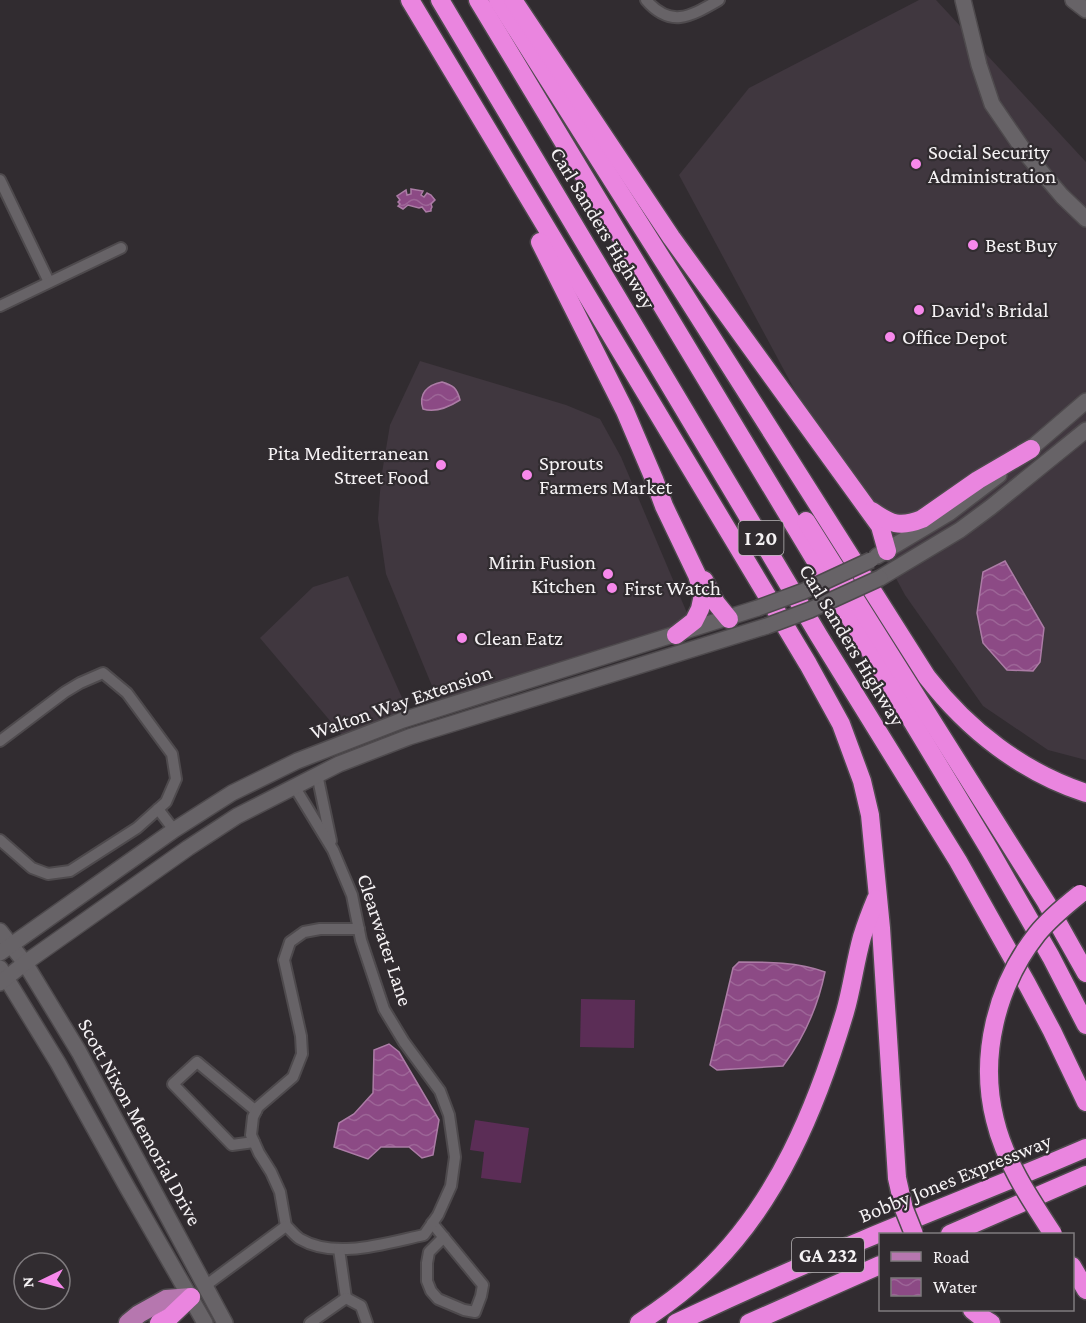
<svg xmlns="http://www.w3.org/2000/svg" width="1086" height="1323" viewBox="0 0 1086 1323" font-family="'Crimson Pro',serif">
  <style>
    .built { fill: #40373f }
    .pitch { fill: #5b2d56 }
    .water { fill: url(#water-waves); stroke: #ac7ca6; stroke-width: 1.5 }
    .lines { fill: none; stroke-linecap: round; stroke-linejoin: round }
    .street-casing { stroke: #4e4a4d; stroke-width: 14 }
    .secondary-casing { stroke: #4e4a4d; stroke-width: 18 }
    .primary-casing { stroke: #4e4a4d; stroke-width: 21 }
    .highway-casing { stroke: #4e4a4d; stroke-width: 21 }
    .street { stroke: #676367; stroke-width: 10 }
    .secondary { stroke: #676367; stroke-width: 15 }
    .primary { stroke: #b677af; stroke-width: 18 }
    .highway { stroke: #ea85df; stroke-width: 18 }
    .secondary-bridge-casing { stroke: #4e4a4d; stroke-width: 18; stroke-linecap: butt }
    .highway-bridge-casing { stroke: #4e4a4d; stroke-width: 21; stroke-linecap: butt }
    .secondary-bridge { stroke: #676367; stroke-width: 15 }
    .highway-bridge { stroke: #ea85df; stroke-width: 18 }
    .poi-dot { fill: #f788eb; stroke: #312c30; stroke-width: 2 }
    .labels { text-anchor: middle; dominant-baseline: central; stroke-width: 4.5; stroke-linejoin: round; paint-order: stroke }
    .shield { fill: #312c30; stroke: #bab7b9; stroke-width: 1.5 }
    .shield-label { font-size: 20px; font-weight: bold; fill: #f5f2f4 }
    .poi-label { font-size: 21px; fill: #f5f2f4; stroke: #312c30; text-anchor: start }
    .street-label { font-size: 21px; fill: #f5f2f4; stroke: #312c30 }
  </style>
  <defs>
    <pattern id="water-waves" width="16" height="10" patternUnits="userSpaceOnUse" patternTransform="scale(1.5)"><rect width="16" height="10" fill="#8c4a85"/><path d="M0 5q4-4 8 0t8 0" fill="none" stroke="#9d6597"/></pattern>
  </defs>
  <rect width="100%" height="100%" fill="#312c30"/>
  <g class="built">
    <polygon points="919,0 936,0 1086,162 1086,760 1048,750 983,706 905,595 679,175 749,88"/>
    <polygon points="420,361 566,405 600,419 621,457 690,620 679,629 439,703 386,574 378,519 381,479 390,425"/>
    <polygon points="348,576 407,709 343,736 260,638 313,587"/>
  </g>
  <g class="pitch">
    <polygon points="581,999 635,1000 634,1048 580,1047"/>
    <polygon points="475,1120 529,1128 521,1183 481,1178 484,1152 470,1150"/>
  </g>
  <g class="water">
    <polygon points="411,189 423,191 421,195 424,197 427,193 431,195 435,200 431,204 432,207 431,209 431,211 426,212 422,207 419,208 408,205 403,209 398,206 400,204 398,202 400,200 397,196 406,190 407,195 411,194"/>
    <path d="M442,382C453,385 457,388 460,400C449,407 436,413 423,409C418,394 427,385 442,382Z"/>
    <polygon points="1005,561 1044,628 1040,662 1033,671 1007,670 983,643 977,613 983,572"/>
    <path d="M739,962C768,962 798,962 825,972C818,1006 804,1038 783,1066L717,1070L710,1065L733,968Z"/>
    <polygon points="389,1044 399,1052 439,1120 433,1155 422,1158 409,1147 381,1147 368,1159 334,1147 339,1123 354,1114 373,1093 374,1050"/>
  </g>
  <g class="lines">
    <g class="street-casing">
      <g id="street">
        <path d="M646,0C671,29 691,16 719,0"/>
        <polyline points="0,180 49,282"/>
        <polyline points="0,306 121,248"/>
        <polyline points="0,741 65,692 80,683 103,673 127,693 172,754 176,779 166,802 137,828 70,871 48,874 32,868 0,840"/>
        <polyline points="317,774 331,841"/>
        <polyline points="158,809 174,830"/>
        <polyline points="254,1142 232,1145 173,1084 197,1062 256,1111"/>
        <polyline points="432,1223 483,1285 481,1296 475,1312 464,1310 438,1299 431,1291 427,1281 427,1263 429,1252 444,1237"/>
        <path d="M286,1226C291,1230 295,1236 300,1239C336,1260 386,1243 424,1235L438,1215L451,1186L455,1157L449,1115L440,1091L404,1042L384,1009L361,940L352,895L333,850L294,786"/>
        <polyline points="286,1226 280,1192 271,1172 259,1153 251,1135 253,1117 258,1107 293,1077 302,1054 301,1036 284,960 290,942 304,932 320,929 359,929"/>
        <polyline points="339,1249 346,1298"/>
        <polyline points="205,1286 286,1226"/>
        <polyline points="346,1298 361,1306 367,1323"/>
        <polyline points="310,1323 346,1298"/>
      </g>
    </g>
    <g class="secondary-casing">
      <g id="secondary">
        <polyline points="963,0 979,65 992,104 1027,155 1062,196 1086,219"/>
        <polyline points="1073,0 1086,10"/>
        <polyline points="1022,456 1086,401"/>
        <polyline points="877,556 949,513 999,475"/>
        <polyline points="880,578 960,530 991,507 1086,430"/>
        <polyline points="0,931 25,963 79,1052 225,1323"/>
        <polyline points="0,953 174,830 232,793 297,761 403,720 758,608"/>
        <polyline points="0,968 58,1063 127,1187 205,1323"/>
        <polyline points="0,983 25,963 188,848 237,816 339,764 409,737 767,626"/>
      </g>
    </g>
    <g class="primary-casing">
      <polyline id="primary" points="128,1323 139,1314 166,1299 191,1297"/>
    </g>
    <g class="highway-casing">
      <g id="highway">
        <polyline points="410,0 808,664 841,724 862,781 870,815 881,928 897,1178"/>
        <polyline points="440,0 819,636 958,861 1027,984 1052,1031 1086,1102"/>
        <polyline points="478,0 989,849 1051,957 1086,1025"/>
        <path d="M498,0L927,677C968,730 1022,772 1086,793"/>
        <polyline points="513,0 671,237 880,526 887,551"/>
        <polyline points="540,242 625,411 654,479 664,506 697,575 703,595 700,609 694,621 676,635"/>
        <path d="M872,511C890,524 900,528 922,519L978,480L1031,449"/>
        <polyline points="806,521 1046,902 1086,973"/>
        <polyline points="704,580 716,603 729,619"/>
        <polyline points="950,1234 1086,1175"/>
        <polyline points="1072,1266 1086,1290"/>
        <polyline points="972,1310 981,1317 991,1323"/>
        <polyline points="159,1323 170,1317 191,1297"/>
        <path d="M639,1323C662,1308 684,1292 704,1273C777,1205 817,1106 845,1012C852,988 855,962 862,937C866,924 871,911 876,899"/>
        <path d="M676,1323C738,1294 800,1266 863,1240C937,1209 1012,1180 1086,1148"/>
        <polyline points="749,1323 880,1265"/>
      </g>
    </g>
    <use href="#street" class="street"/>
    <use href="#secondary" class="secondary"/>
    <use href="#primary" class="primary"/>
    <use href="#highway" class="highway"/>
    <g class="secondary-bridge-casing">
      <g id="secondary-bridge">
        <polyline points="758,608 804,591 871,560"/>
        <polyline points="767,626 810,610 880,578"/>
      </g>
    </g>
    <g class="highway-bridge-casing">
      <g id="highway-bridge">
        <polyline points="897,1178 904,1209 914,1234"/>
        <path d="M1053,1234C1030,1199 1005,1162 995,1120C979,1057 996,986 1037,934C1049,919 1065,906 1080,894"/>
      </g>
    </g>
    <use href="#secondary-bridge" class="secondary-bridge"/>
    <use href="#highway-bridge" class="highway-bridge"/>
  </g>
  <g class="poi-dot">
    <circle cx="916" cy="164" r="6"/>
    <circle cx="973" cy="245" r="6"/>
    <circle cx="919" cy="310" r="6"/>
    <circle cx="890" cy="337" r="6"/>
    <circle cx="441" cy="465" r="6"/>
    <circle cx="527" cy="475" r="6"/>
    <circle cx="608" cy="574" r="6"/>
    <circle cx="612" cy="588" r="6"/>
    <circle cx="462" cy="638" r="6"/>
  </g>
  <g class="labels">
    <g class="shield">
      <rect x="738.5" y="521" width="45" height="34" rx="4.5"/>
      <rect x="792" y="1238" width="72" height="34" rx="4.5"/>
    </g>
    <g class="shield-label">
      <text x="761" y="538">I 20</text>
      <text x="828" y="1255">GA 232</text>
    </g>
    <g class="poi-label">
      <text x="928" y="152">Social Security<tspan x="928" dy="24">Administration</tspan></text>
      <text x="985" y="245">Best Buy</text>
      <text x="931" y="310">David's Bridal</text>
      <text x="902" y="337">Office Depot</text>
      <text x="429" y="453" text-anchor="end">Pita Mediterranean<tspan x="429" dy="24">Street Food</tspan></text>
      <text x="539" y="463">Sprouts<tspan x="539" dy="24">Farmers Market</tspan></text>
      <text x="596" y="562" text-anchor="end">Mirin Fusion<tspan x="596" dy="24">Kitchen</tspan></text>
      <text x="624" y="588">First Watch</text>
      <text x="474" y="638">Clean Eatz</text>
    </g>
    <g class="street-label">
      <text transform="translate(603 228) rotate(59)">Carl Sanders Highway</text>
      <text transform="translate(852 645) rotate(59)">Carl Sanders Highway</text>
      <text transform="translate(401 702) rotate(-19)">Walton Way Extension</text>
      <text transform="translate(385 940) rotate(72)">Clearwater Lane</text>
      <text transform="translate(140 1122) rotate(61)">Scott Nixon Memorial Drive</text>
      <text transform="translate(955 1178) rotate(-22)">Bobby Jones Expressway</text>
    </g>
  </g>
  <rect x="879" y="1233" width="195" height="78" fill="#312c30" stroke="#7f7b7e" stroke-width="1.5"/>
  <rect x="891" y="1252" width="30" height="9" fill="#b677af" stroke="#7f7b7e" stroke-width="1.5"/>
  <text x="933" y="1263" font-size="18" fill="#f5f2f4">Road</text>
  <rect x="891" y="1278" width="30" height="18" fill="url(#water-waves)" stroke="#7f7b7e" stroke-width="1.5"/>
  <text x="933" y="1293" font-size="18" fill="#f5f2f4">Water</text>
  <g transform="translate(42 1281) rotate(265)"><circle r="28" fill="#312c30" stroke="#7f7b7e" stroke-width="1.5"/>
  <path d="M0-4.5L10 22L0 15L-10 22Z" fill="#f788eb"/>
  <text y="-9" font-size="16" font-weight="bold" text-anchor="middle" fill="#f5f2f4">N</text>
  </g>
</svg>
